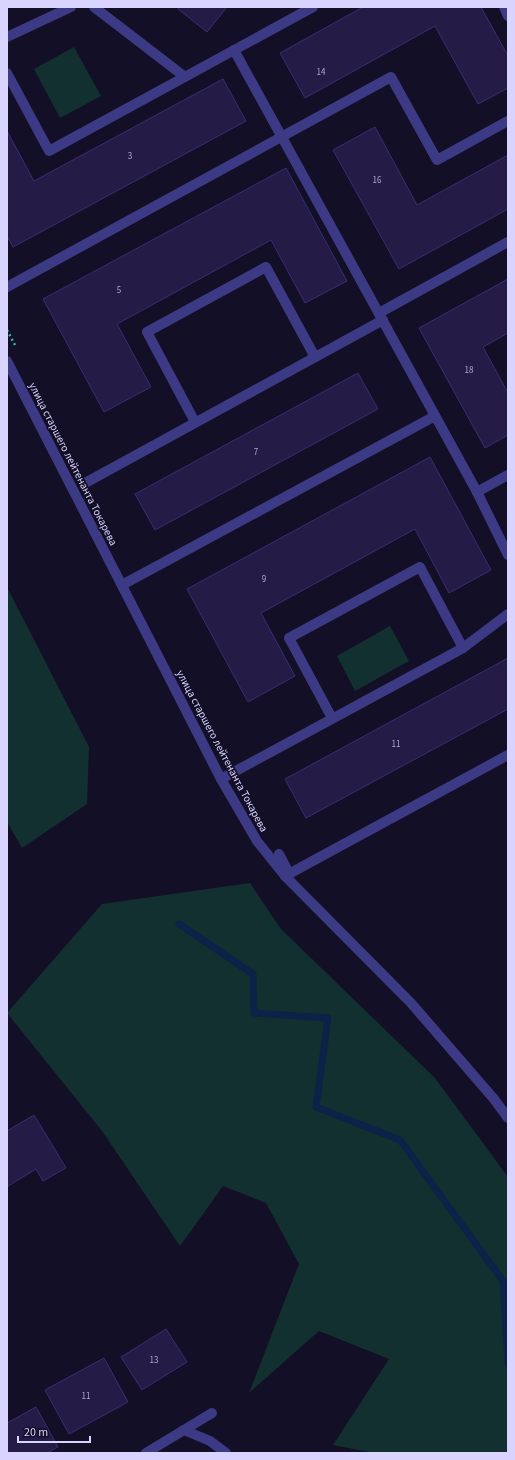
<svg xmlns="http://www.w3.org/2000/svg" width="515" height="1460" viewBox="0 0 515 1460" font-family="'Source Sans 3',sans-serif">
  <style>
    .green { fill: #12302f }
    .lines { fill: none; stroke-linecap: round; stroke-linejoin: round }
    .stream { stroke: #0c2248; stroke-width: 7 }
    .building { fill: #241b47; stroke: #3b2d73 }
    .path { stroke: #2fb8b0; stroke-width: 2.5; stroke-dasharray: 2 3; stroke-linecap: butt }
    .minor { stroke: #3d3a85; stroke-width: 10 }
    .labels { text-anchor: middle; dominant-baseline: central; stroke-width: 3.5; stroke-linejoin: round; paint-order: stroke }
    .number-label { font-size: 9px; fill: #aca6d1 }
    .street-label { font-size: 11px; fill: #d9d4ff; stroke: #130f26 }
  </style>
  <rect width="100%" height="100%" fill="#130f26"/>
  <g class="green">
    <polygon points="74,47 101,96 60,118 34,69"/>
    <polygon points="7,587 89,747 87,804 22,848 7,822"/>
    <polygon points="390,626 409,661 355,691 337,656"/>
    <polygon points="250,883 281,929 435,1078 508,1177 508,1453 374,1453 333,1445 389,1359 319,1331 249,1393 299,1264 266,1203 223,1186 180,1246 102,1131 7,1013 102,904"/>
  </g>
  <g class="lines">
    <polyline class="stream" points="179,924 253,974 254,1013 328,1018 316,1107 400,1140 503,1281 508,1364"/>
  </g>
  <g class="building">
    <polygon points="179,7 227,7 207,32 178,9"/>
    <polygon points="363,7 481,7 508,56 508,88 478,104 435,26 305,98 280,53"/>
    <polygon points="223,79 246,121 13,247 7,236 7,131 34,181"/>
    <polygon points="375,127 417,205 508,155 508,209 399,269 333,150"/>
    <polygon points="286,168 347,281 305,303 271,240 117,324 151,387 104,412 43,299"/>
    <polygon points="508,279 508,333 483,347 508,393 508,435 485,448 419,328"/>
    <polygon points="358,373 378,409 155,530 135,494"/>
    <polygon points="430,457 491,570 449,593 415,529 261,613 295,676 248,702 187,589"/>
    <polygon points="508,658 508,709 306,818 285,779"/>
    <polygon points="34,1115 66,1168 43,1181 36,1169 8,1186 7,1183 7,1131"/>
    <polygon points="166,1329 187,1362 142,1390 121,1357"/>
    <polygon points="104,1358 128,1402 69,1434 45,1390"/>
    <polygon points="36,1407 58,1447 47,1453 7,1453 7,1423"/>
  </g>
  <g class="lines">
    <polyline class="path" points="7,330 15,345"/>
    <g class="minor">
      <polyline points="94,7 185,77"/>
      <polyline points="504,7 508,16"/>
      <polyline points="7,37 71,7"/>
      <polyline points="234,50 477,492 508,555"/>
      <polyline points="7,73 49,151 313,7"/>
      <polyline points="7,287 391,77 437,160 508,121"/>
      <polyline points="379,313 508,242"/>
      <polyline points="7,361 221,779 257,841 285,876 411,1003 494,1099 508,1118"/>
      <polyline points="195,422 147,332 266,267 315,357"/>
      <polyline points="87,482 383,320"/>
      <polyline points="477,492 508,475"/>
      <polyline points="122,585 435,416"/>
      <polyline points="332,718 289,638 420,567 463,648"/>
      <polyline points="221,779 463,648 508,614"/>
      <polyline points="279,854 289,873"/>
      <polyline points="285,876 508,755"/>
      <polyline points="184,1430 210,1441 226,1453"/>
      <polyline points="146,1453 212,1413"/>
    </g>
  </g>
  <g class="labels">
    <g class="number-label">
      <text x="321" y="72">14</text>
      <text x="130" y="156">3</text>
      <text x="377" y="180">16</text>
      <text x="119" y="290">5</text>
      <text x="469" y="370">18</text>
      <text x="256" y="452">7</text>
      <text x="264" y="579">9</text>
      <text x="396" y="744">11</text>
      <text x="154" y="1360">13</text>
      <text x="86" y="1396">11</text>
    </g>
    <g class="street-label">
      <text transform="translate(73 464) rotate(63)">улица старшего лейтенанта Токарева</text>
      <text transform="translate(222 751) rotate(62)">улица старшего лейтенанта Токарева</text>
    </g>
  </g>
  <rect width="515" height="1460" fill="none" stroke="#d9d4ff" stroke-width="16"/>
  <path d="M18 1436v6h72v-6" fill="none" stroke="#d9d4ff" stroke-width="2"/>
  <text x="24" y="1436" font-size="12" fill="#d9d4ff" stroke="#130f26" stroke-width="3" paint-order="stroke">20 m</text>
</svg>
